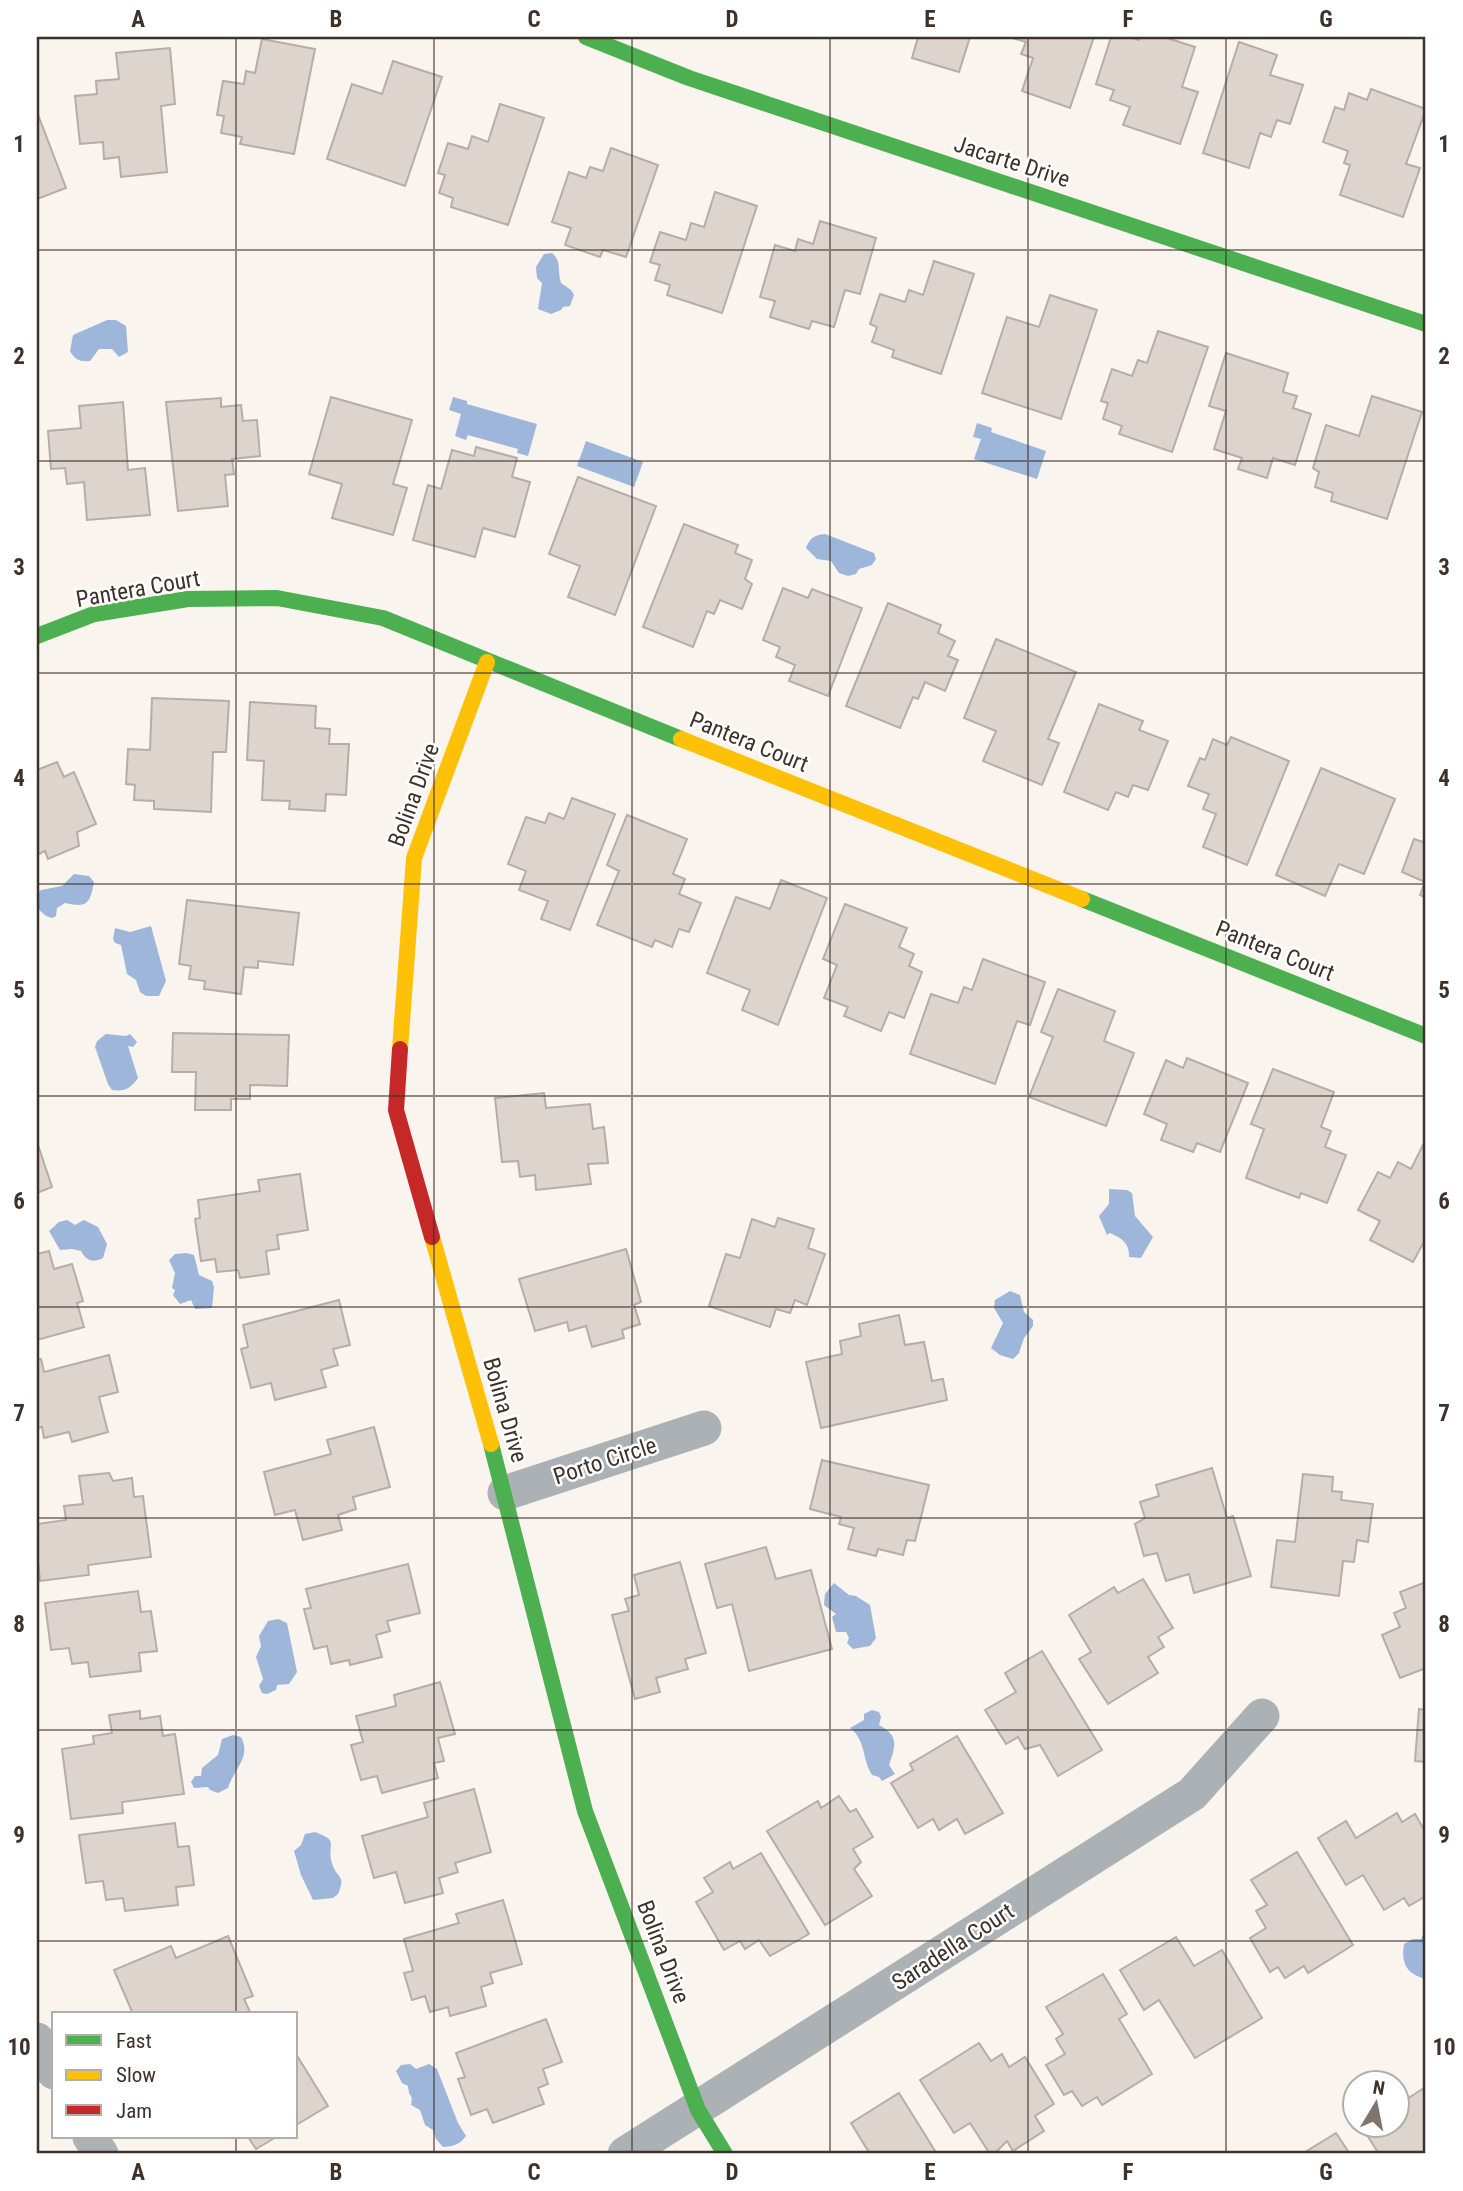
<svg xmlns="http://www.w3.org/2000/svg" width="1463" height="2191" viewBox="0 0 1463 2191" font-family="'Roboto Condensed',sans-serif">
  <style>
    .water { fill: #9eb6d9 }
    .building { fill: #dcd4cd; stroke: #b5ada8; stroke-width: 2 }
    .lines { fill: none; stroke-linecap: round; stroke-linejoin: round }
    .street { stroke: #acb1b6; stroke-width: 35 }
    .fast { stroke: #4caf50; stroke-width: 16 }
    .slow { stroke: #ffc107; stroke-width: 16 }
    .jam { stroke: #c62828; stroke-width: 16 }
    .grid { fill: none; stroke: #3d3129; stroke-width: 2; stroke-opacity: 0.55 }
    .labels { text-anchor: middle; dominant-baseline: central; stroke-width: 5; stroke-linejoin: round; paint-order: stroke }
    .street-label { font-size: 23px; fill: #3d3129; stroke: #fff }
    .neatline { fill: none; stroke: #3d3129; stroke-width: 2.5 }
    .grid-label { font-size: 23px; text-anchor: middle; font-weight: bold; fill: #3d3129 }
  </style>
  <rect width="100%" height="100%" fill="#faf4ef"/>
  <g class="water">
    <path d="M552,253C562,261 557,271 561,283L571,290L574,295L570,306L563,307L561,310L551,314L538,309L542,283L537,278L536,267L544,254Z"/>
    <path d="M107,320H116L126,326L128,352L119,357L112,349H99L90,361C80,362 75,360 70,351L73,335Z"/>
    <polygon points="453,397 467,401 467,404 537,424 528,456 517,453 518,449 468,435 466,440 455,436 461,414 449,410"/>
    <polygon points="977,423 992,428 991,432 1046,451 1037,479 974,459 981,439 973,437"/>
    <polygon points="586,441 643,462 634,487 577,466"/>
    <path d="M825,534L874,553L876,559L872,565L859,569L856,574L848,576L839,573L831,561L817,559L806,548C810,538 814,535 825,534Z"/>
    <path d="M74,874L89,876L94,882C90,904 87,908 65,903L57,908L56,916L52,918L46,916L37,908V894L41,890L62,886Z"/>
    <polygon points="151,926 166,981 159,996 146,996 140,992 136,980 127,974 121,945 115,943 113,939 115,928 130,932"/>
    <path d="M106,1034L126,1036L130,1034L137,1042L133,1047L128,1046L138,1078C131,1088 125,1092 112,1090L108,1084L95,1047L97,1041Z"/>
    <path d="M1109,1189L1127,1190L1132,1193L1135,1216L1153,1237L1141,1258L1129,1257C1130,1244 1122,1238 1110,1233L1107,1235L1099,1216L1109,1204Z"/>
    <path d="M67,1220L75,1225L84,1220L98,1227L107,1244L103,1258C93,1263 86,1261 81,1251L72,1249L60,1250L49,1231L59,1222Z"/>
    <polygon points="186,1253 194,1255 199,1275 212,1281 214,1287 212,1308 195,1309 191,1300 180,1304 173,1295 175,1290 172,1288 175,1273 169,1260 175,1254"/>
    <polygon points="1010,1291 1020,1295 1024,1312 1033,1320 1033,1326 1024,1338 1019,1353 1013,1359 1000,1355 991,1348 1003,1323 994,1308 995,1300"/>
    <polygon points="834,1583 849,1595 856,1596 870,1605 876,1638 870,1646 853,1649 847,1643 849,1638 846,1632 836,1632 832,1617 836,1614 824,1605 825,1594"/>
    <polygon points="278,1619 287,1623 297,1672 289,1684 277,1685 276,1690 267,1694 262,1693 259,1686 263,1679 256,1657 261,1646 259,1636 268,1621"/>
    <path d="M872,1710L879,1712L881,1717L879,1725C900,1736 895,1747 889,1765L895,1774L882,1781L879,1777L872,1775C862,1759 866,1740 850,1728L864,1720V1714Z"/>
    <path d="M233,1735L241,1737C252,1757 233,1770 228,1788L218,1793L210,1790L208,1787L194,1788L191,1782L195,1776H201L202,1768L218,1755L222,1739Z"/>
    <path d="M315,1832C341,1841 326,1845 332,1863C336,1879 347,1874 338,1894L333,1898L313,1900L301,1875L294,1851L301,1845L305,1834Z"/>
    <path d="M1426,1928V1979C1406,1974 1401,1963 1404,1944L1413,1939H1421Z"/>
    <path d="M410,2064L416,2069L429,2064L437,2069L458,2123L466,2136C459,2145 454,2146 443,2147L436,2139L433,2130L425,2125L420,2110L411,2105L412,2098L409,2093L408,2086L402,2083L396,2071L401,2065Z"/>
  </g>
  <g class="building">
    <polygon points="918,37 970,37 959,72 912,58"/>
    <polygon points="1009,37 1094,37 1070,108 1022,91 1033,58 1021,54 1026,42"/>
    <polygon points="1111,37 1129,37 1139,40 1141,37 1164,37 1195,47 1182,87 1198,92 1180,144 1123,125 1130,107 1110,100 1114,90 1096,84"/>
    <polygon points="262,39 315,49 294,154 240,144 242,137 221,133 224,116 217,115 223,81 244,84 246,71 255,73"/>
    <polygon points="1239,42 1277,55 1270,75 1303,85 1290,124 1277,120 1271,137 1260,133 1249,168 1203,153"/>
    <polygon points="170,48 175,104 161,106 167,172 121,177 119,157 104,159 103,142 80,144 75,96 97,94 96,81 119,79 116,53"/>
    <polygon points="393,61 442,77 405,186 327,159 352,84 382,94"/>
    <polygon points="1371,89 1426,109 1406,164 1420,168 1403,217 1340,195 1350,165 1344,163 1348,151 1323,142 1335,107 1344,110 1349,93 1367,100"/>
    <polygon points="500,104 544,118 508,225 451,207 453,198 439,193 445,175 438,173 448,143 468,149 472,136 488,142"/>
    <polygon points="37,112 66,188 37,199"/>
    <polygon points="611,148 658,165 626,257 603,250 600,257 565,245 571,228 552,222 569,172 586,178 590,167 603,171"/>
    <polygon points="715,192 757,206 722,313 667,295 670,285 655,280 660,265 650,262 660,232 686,240 691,223 704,227"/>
    <polygon points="820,221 876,238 860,294 845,290 834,327 812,321 809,329 770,317 775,301 760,297 775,245 795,251 798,239 813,244"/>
    <polygon points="934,261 974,274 941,374 892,357 894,350 872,342 877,327 870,324 880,294 905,302 909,290 923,295"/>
    <polygon points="1050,295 1097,310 1061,419 982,393 1007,317 1039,327"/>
    <polygon points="1158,331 1208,347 1172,452 1119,434 1122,426 1103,419 1108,403 1101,401 1112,369 1132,376 1138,360 1147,363"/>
    <polygon points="1226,353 1288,373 1283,392 1297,396 1293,408 1311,414 1295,465 1273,458 1267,478 1238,469 1242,458 1214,449 1226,411 1209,406"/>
    <polygon points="1372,396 1422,412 1387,519 1331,501 1333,493 1315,487 1319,472 1313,468 1326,425 1359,436"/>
    <polygon points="331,397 412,420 393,484 407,488 393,535 332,518 342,484 309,474"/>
    <polygon points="221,398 221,407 241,405 243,421 257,420 260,456 232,459 234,474 225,475 228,506 178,511 166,402"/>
    <polygon points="123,402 128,470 145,468 150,515 87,520 84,482 67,484 65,468 51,469 48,431 81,428 79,406"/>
    <polygon points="476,447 517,458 512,477 530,482 515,537 483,528 475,557 413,540 428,485 441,489 452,450 474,456"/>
    <polygon points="578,477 656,506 615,615 568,597 580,566 549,554"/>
    <polygon points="684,524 738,545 735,553 752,560 745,579 752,584 742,609 720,600 714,614 707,611 693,647 643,627"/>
    <polygon points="783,588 808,598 812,589 862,608 828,696 789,681 795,665 776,657 780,647 763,640"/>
    <polygon points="888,603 941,625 938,633 955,641 948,656 958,660 945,691 925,682 918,699 913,697 900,728 846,706"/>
    <polygon points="996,639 1076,672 1048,739 1059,743 1042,785 983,761 996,731 964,718"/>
    <polygon points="152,698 229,701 226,752 213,752 211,812 154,809 154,801 134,800 135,785 126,784 128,749 150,750"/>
    <polygon points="250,702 316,706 315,728 330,729 329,744 349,744 346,795 326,794 325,811 289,809 290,801 262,800 264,761 247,760"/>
    <polygon points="1099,704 1143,721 1139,730 1168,741 1148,790 1133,785 1128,797 1116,792 1108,810 1064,792"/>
    <polygon points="1231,737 1289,761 1247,865 1203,847 1216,814 1203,809 1209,794 1188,786 1200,758 1205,760 1213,739 1227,745"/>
    <polygon points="57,762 64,777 74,772 96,824 77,832 79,846 48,859 45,851 37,855 37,770"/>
    <polygon points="1321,768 1395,799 1364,874 1339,864 1325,896 1276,875"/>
    <polygon points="572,798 615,814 570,930 541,919 548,901 519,890 526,871 508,864 526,817 545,823 549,813 564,819"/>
    <polygon points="627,815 687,839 673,874 685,879 679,894 701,903 689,932 679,929 672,947 655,940 652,947 597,925 619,871 607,865"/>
    <polygon points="1414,839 1426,843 1426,898 1420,895 1425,882 1402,872"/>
    <polygon points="781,880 827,898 778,1025 742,1010 750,990 707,973 736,897 770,909"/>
    <polygon points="187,900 299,913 293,965 258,961 258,968 244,967 241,994 204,989 205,981 189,979 191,966 179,964"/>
    <polygon points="845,904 907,928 899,947 914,954 909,966 922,972 904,1018 889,1012 881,1031 844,1016 848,1007 824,998 837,965 823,959"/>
    <polygon points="983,959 1045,982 1030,1025 1017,1021 995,1084 910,1054 931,994 958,1003 964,987 972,990"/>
    <polygon points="1058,989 1115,1011 1104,1041 1134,1053 1106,1126 1029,1097 1053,1037 1041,1032"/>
    <polygon points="173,1033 289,1035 287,1086 250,1085 250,1099 231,1099 231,1110 195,1110 196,1072 172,1072"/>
    <polygon points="1187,1058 1248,1083 1220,1152 1197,1143 1193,1152 1161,1140 1167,1124 1144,1114 1166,1060 1183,1068"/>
    <polygon points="1273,1069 1334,1092 1321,1127 1331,1131 1325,1147 1346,1155 1327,1203 1301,1193 1299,1198 1246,1178 1264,1129 1251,1124"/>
    <polygon points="544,1093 546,1108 590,1104 593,1129 604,1127 608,1163 588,1164 591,1184 536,1190 535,1175 520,1177 518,1161 502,1162 495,1098"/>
    <polygon points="37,1142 52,1187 37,1193"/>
    <polygon points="1423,1145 1426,1146 1426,1238 1413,1262 1370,1240 1380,1221 1358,1210 1378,1172 1390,1178 1398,1162 1411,1169"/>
    <polygon points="300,1174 308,1230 277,1235 279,1249 266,1251 269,1274 240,1278 238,1270 217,1272 215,1259 201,1261 195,1219 200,1218 198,1200 260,1191 258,1180"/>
    <polygon points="778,1218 814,1229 808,1248 825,1254 807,1305 795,1300 790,1313 776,1309 770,1327 709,1306 726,1254 740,1258 752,1219 775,1227"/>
    <polygon points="626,1249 641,1302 634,1305 640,1324 622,1330 624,1338 592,1347 586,1326 569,1331 567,1322 535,1331 519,1279"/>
    <polygon points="49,1251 54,1269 72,1264 83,1301 77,1303 84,1327 37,1340 37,1254"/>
    <polygon points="339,1300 350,1345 333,1349 338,1365 321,1370 326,1387 275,1400 271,1383 251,1388 241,1349 248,1347 243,1325"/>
    <polygon points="899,1315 905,1345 924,1342 932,1381 943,1379 947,1400 821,1428 806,1362 842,1354 840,1341 861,1336 859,1324"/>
    <polygon points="109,1355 118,1392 99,1397 108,1432 72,1442 69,1432 44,1438 42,1427 37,1428 37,1360 41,1359 44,1372"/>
    <polygon points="374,1427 390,1487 353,1497 356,1509 338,1515 342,1530 303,1540 295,1510 275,1515 264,1472 331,1454 327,1440"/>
    <polygon points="822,1460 929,1485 915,1541 907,1540 903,1555 878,1549 876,1556 848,1549 854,1528 839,1524 841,1517 810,1509"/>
    <polygon points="1212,1468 1227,1518 1233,1516 1251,1576 1194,1593 1189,1574 1166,1581 1157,1553 1144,1556 1135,1524 1145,1518 1140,1502 1159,1496 1156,1485"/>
    <polygon points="109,1473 113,1481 132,1478 134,1497 143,1496 151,1557 88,1565 89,1575 40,1581 37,1551 37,1524 66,1520 64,1506 83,1504 79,1476"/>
    <polygon points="1303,1474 1333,1477 1332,1491 1342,1492 1341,1500 1373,1504 1368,1542 1357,1540 1354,1562 1343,1561 1339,1596 1271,1587 1277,1540 1295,1542"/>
    <polygon points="766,1547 776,1579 811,1570 832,1649 749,1671 732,1604 717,1608 705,1564"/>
    <polygon points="680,1562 706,1653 685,1659 688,1669 656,1678 660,1692 635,1699 612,1615 629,1611 625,1599 639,1595 634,1575"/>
    <polygon points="408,1564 420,1613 387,1621 390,1631 376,1635 382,1657 350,1665 349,1660 331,1664 327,1646 314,1649 304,1609 311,1608 306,1589"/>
    <polygon points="1143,1579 1173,1628 1158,1637 1164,1647 1148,1657 1158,1673 1108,1704 1079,1659 1091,1652 1069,1615 1114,1587 1118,1593"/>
    <polygon points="1426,1582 1426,1668 1400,1678 1382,1635 1400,1627 1394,1613 1406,1608 1400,1592"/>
    <polygon points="138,1591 141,1612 151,1611 157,1651 139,1653 141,1671 90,1677 88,1662 72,1664 69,1648 51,1650 45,1603"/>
    <polygon points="1042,1651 1102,1750 1058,1776 1040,1745 1025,1749 1018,1737 1006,1744 985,1710 1016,1692 1005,1673"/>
    <polygon points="440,1682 455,1734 438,1738 444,1761 434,1763 438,1778 382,1793 377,1776 361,1780 351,1745 363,1742 356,1716 396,1706 394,1695"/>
    <polygon points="1419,1709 1426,1710 1426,1762 1415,1761"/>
    <polygon points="140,1711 140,1719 160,1716 163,1736 175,1734 184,1794 122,1802 123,1813 71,1819 62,1749 94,1744 93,1736 112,1733 109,1715"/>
    <polygon points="957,1736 1003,1813 965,1834 957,1819 939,1830 933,1819 918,1828 891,1783 913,1770 910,1764"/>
    <polygon points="474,1789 491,1852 455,1863 458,1872 439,1878 443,1893 405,1903 396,1872 374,1878 362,1836 428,1817 424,1803"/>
    <polygon points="839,1796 850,1812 856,1809 873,1837 853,1849 861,1862 854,1869 872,1896 825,1925 767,1831 818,1801 821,1808"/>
    <polygon points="1397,1813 1402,1822 1415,1814 1426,1833 1426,1896 1409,1906 1404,1898 1384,1910 1363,1875 1346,1885 1318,1838 1346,1821 1356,1838"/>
    <polygon points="175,1823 178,1847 189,1846 194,1885 176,1887 178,1905 125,1911 123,1898 106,1900 103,1881 86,1883 79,1835"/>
    <polygon points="1297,1852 1353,1945 1308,1973 1304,1966 1285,1978 1278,1967 1270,1972 1250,1938 1266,1928 1256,1911 1267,1905 1251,1880"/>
    <polygon points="761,1853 809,1934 770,1956 759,1940 745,1949 740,1941 724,1950 696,1902 713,1892 704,1878 730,1862 733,1869"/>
    <polygon points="503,1900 522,1964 490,1973 493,1983 481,1987 486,2006 450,2016 448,2007 430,2012 425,1996 412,2000 404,1973 413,1971 404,1939 459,1923 456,1914"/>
    <polygon points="228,1936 253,1996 244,1999 251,2014 133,2014 114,1970 171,1946 176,1958"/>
    <polygon points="1176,1937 1194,1966 1222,1950 1262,2018 1195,2058 1159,2000 1144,2010 1120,1970"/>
    <polygon points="1103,1974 1127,2014 1119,2019 1152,2074 1102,2105 1097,2097 1082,2106 1072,2091 1064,2095 1046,2065 1065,2054 1056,2039 1063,2034 1046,2007"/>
    <polygon points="546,2019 562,2062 543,2069 548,2084 538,2088 544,2104 493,2123 487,2109 471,2115 458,2079 465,2077 456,2053"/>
    <polygon points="979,2043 991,2061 1002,2054 1009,2067 1025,2057 1054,2104 1035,2116 1044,2131 1013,2151 1007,2141 994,2154 990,2154 970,2123 954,2133 920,2080"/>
    <polygon points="296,2054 328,2106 296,2125"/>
    <polygon points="1424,2088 1426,2091 1426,2154 1379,2154 1362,2127 1367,2124 1396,2124 1396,2106"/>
    <polygon points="899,2093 937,2154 870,2154 851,2123"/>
    <polygon points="1336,2133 1350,2154 1302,2154"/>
    <polygon points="248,2137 276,2137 256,2149"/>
  </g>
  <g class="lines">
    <g class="street">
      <polyline points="505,1493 704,1428"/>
      <polyline points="37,2040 54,2072"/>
      <polyline points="90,2137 101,2154"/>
      <polyline points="625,2154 1192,1794 1262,1716"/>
    </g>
    <g class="fast">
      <polyline points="586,37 689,78 1426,324"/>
      <polyline points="37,636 94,614 188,599 277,598 383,618 681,739"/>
      <polyline points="1082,899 1426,1036"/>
      <polyline points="491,1444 585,1811 698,2110 725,2154"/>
    </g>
    <g class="slow">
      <polyline points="681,739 1082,899"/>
      <polyline points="400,1049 414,858 487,662"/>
      <polyline points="432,1237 491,1444"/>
    </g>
    <polyline class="jam" points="400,1049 396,1110 432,1237"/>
  </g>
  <path class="grid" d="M236,37V2014M434,37V2154M632,37V2154M830,37V2154M1028,37V2154M1226,37V2154M37,250H1426M37,461H1426M37,673H1426M37,884H1426M37,1096H1426M37,1307H1426M37,1518H1426M37,1730H1426M37,1941H1426M236,2137V2154"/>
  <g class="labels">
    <g class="street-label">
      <text transform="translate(1012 162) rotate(18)">Jacarte Drive</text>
      <text transform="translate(138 589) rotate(-10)">Pantera Court</text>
      <text transform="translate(749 742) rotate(22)">Pantera Court</text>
      <text transform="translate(414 795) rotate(-70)">Bolina Drive</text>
      <text transform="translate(1275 951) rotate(22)">Pantera Court</text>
      <text transform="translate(505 1410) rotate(74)">Bolina Drive</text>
      <text transform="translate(605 1461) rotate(-18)">Porto Circle</text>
      <text transform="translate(953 1947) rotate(-33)">Saradella Court</text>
      <text transform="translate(663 1952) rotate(69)">Bolina Drive</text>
    </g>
  </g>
  <rect width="1463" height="2191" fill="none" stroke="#ffffff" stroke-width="77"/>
  <rect x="52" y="2012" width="245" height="126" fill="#ffffff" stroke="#b1ada9" stroke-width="2"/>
  <rect x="66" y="2035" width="35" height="10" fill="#4caf50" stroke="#b1ada9" stroke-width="2"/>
  <text x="116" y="2048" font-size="21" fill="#3d3129">Fast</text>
  <rect x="66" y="2070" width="35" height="10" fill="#ffc107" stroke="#b1ada9" stroke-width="2"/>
  <text x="116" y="2082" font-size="21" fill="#3d3129">Slow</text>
  <rect x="66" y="2105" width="35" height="10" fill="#c62828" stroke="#b1ada9" stroke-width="2"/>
  <text x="116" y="2118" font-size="21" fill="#3d3129">Jam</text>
  <g transform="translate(1376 2104) rotate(10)"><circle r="33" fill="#ffffff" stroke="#b1ada9" stroke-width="2"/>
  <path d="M0-5L12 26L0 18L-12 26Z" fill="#7f756e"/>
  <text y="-10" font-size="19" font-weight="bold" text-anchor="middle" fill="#3d3129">N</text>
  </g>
  <rect x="38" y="38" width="1386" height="2114" class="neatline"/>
  <g class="grid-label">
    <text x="138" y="27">A</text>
    <text x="336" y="27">B</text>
    <text x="534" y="27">C</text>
    <text x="732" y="27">D</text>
    <text x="930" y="27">E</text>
    <text x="1128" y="27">F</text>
    <text x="1326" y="27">G</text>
    <text x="19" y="152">1</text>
    <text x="1444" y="152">1</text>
    <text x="19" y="364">2</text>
    <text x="1444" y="364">2</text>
    <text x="19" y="575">3</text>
    <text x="1444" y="575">3</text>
    <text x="19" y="786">4</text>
    <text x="1444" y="786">4</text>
    <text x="19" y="998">5</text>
    <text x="1444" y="998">5</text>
    <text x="19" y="1209">6</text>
    <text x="1444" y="1209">6</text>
    <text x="19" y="1421">7</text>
    <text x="1444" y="1421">7</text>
    <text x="19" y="1632">8</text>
    <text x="1444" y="1632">8</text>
    <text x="19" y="1843">9</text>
    <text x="1444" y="1843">9</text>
    <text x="19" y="2055">10</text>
    <text x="1444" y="2055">10</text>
    <text x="138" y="2180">A</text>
    <text x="336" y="2180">B</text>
    <text x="534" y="2180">C</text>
    <text x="732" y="2180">D</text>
    <text x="930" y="2180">E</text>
    <text x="1128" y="2180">F</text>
    <text x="1326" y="2180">G</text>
  </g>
</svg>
